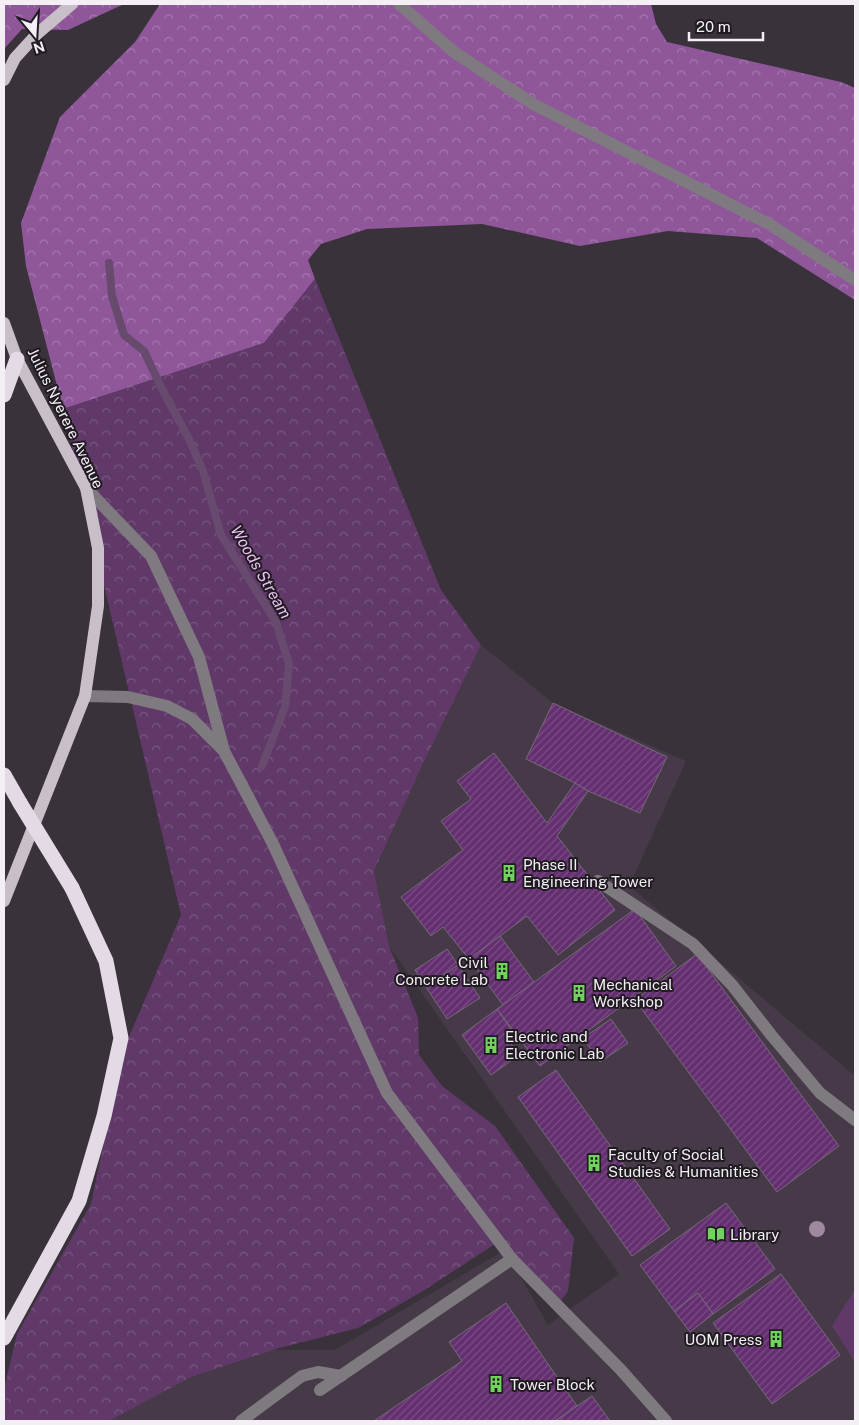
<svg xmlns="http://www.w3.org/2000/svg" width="859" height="1425" viewBox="0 0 859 1425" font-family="'Public Sans',sans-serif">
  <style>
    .built { fill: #463a49 }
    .green { fill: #613969 }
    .forest { fill: url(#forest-crowns) }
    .park { fill: url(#park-crowns) }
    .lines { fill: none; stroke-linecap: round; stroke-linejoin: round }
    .stream { stroke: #674a6d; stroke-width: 8 }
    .building { fill: url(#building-hatch); stroke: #746b76 }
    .minor { stroke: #7f7a7f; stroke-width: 12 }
    .major { stroke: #c8bfc9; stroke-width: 12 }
    .highway { stroke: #e4dae6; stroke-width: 15 }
    .highway-bridge { stroke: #e4dae6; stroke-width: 15 }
    .tree { fill: #9e89a1 }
    .labels { text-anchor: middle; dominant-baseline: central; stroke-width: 4; stroke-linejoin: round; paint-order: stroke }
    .street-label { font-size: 15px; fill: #f4eef5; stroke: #1f1b20 }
    .poi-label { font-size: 15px; fill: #f4eef5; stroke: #1f1b20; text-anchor: start }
    .water-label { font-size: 16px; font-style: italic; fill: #ebbef5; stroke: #1f1b20 }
  </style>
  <defs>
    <pattern id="forest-crowns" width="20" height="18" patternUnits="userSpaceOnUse" patternTransform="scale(1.25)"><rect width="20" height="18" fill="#8f579a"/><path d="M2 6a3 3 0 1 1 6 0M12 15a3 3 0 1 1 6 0" fill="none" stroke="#a578ae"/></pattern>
    <pattern id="park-crowns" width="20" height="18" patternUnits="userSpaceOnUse" patternTransform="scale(1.25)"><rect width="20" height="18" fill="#613969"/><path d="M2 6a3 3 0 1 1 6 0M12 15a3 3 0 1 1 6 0" fill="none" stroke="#78567f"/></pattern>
    <pattern id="building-hatch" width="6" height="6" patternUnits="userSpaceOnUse" patternTransform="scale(1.25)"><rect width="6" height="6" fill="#642f70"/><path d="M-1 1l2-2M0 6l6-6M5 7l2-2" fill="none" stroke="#7b4d85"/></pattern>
  </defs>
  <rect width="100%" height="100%" fill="#3a323b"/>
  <polygon class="built" points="481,645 553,703 686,761 629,886 855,1076 855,1421 61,1421 186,1350 335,1350 505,1250 548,1325 619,1274 389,946 374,872 422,766"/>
  <polygon class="green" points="855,1289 855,1362 832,1326"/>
  <g class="forest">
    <polygon points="4,4 124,4 68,30 22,29 4,49"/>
    <polygon points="160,4 651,4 656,24 667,42 841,82 855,88 855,300 757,238 668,231 580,246 482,224 367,229 321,244 308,260 315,279 264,343 63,409 26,266 21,223 60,117 135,42"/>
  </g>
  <polygon class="park" points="315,279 441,590 481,645 422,766 374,871 389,946 418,1018 419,1055 442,1086 495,1126 574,1238 568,1291 555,1309 498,1242 423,1291 358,1328 279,1348 191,1377 109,1421 4,1421 4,1389 17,1334 91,1204 123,1051 181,915 63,409 264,343"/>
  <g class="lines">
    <polyline class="stream" points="109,263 112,296 124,335 144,351 163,391 190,441 203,471 221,535 276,622 289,664 285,707 262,766"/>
  </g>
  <g class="building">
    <polygon points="553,703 667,757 640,813 588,791 575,783 526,759"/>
    <polygon points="494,753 547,823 575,783 588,791 557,836 615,910 558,955 527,916 469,959 443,927 431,936 401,897 463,850 441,821 471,799 457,781"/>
    <polygon points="635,909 676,966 540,1066 497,1009"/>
    <polygon points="500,936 534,982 503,1005 469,959"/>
    <polygon points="447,949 458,965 426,987 415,970"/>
    <polygon points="697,954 839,1146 777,1192 635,1000"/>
    <polygon points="458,965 480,998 447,1019 426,987"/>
    <polygon points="497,1009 511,1029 504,1034 519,1055 491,1075 462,1035"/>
    <polygon points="611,1019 628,1043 600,1062 583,1038"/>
    <polygon points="556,1070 670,1229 632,1256 518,1097"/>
    <polygon points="726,1203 775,1269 713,1314 698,1293 674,1311 640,1265"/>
    <polygon points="781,1274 840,1355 772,1404 713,1323"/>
    <polygon points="698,1293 713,1314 690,1332 674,1311"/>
    <polygon points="506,1303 577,1406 555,1421 374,1421 462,1361 449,1342"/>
    <polygon points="592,1396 610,1421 555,1421"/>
  </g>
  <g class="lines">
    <g class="minor">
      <polyline points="399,4 454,52 533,104 769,224 855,280"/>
      <polyline points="86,488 151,556 199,657 224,751 273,844 387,1093 512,1259 621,1370 666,1421"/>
      <polyline points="85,696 128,697 167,706 192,719 224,751"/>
      <polyline points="598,881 693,944 732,985 772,1036 820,1093 855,1120"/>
      <polyline points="320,1390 512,1259"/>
      <polyline points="241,1421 302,1376 318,1372 341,1376"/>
    </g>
    <g class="major">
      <polyline points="4,80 15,58 37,34 72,4"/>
      <polyline points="4,323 17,359 86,488 98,548 98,606 85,696 4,901"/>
    </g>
    <g class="highway">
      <polyline points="4,395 17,359"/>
      <polyline points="4,775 20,803"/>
      <polyline points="4,1338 79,1201 104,1116 121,1038 106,961 72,888"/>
    </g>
    <polyline class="highway-bridge" points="20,803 72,888"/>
  </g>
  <circle class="tree" cx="817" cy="1229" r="8"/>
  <defs>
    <g id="building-bare" transform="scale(1.35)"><path d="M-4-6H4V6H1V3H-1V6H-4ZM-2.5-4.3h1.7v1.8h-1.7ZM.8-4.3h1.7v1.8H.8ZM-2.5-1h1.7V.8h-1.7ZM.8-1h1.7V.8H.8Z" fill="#71d25e" stroke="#1f1b20" stroke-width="2.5" paint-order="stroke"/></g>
    <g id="library-bare" transform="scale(1.35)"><path d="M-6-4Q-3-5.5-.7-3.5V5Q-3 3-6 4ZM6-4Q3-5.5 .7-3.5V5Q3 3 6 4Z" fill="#71d25e" stroke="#1f1b20" stroke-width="2.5" paint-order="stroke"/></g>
  </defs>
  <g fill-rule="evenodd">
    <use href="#building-bare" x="509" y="873"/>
    <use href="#building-bare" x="502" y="971"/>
    <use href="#building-bare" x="579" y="993"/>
    <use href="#building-bare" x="491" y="1045"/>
    <use href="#building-bare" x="594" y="1163"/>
    <use href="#library-bare" x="716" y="1234"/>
    <use href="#building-bare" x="776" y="1339"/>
    <use href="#building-bare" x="496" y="1384"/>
  </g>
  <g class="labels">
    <g class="street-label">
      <text transform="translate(66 418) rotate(64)">Julius Nyerere Avenue</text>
    </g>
    <g class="poi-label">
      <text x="523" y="864">Phase II<tspan x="523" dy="17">Engineering Tower</tspan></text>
      <text x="488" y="962" text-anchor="end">Civil<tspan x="488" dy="17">Concrete Lab</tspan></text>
      <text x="593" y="984">Mechanical<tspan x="593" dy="17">Workshop</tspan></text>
      <text x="505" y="1036">Electric and<tspan x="505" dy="17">Electronic Lab</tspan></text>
      <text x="608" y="1154">Faculty of Social<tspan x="608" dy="17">Studies &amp; Humanities</tspan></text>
      <text x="730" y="1234">Library</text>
      <text x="762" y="1339" text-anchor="end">UOM Press</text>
      <text x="510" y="1384">Tower Block</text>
    </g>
    <g class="water-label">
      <text transform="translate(261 572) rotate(60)">Woods Stream</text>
    </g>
  </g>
  <rect width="859" height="1425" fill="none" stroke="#f4eef5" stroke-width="10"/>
  <g transform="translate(35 35) rotate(162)" stroke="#1f1b20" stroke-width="4" paint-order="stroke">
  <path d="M0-4L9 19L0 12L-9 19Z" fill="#f4eef5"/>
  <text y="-8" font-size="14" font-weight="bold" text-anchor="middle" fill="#f4eef5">N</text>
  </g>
  <path d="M689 32v8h74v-8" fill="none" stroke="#f4eef5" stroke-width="2.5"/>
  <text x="696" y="32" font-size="15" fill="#f4eef5" stroke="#1f1b20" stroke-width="4" paint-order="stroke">20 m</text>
</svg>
